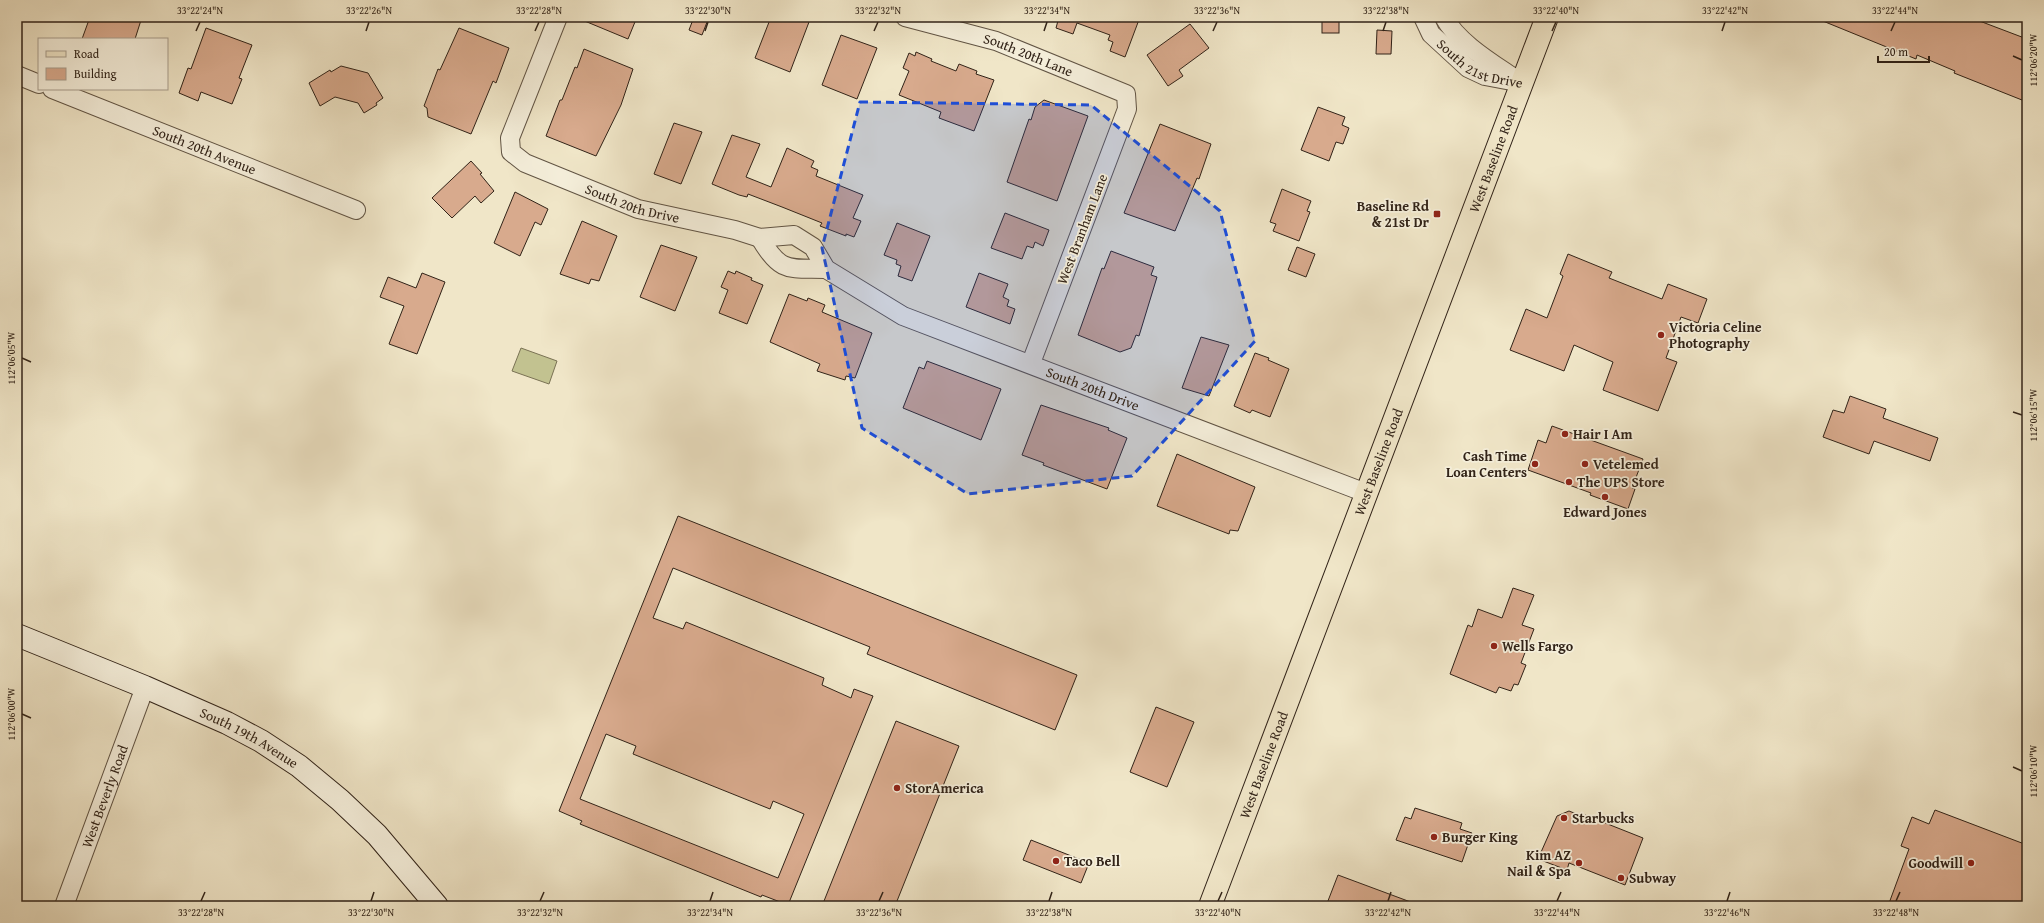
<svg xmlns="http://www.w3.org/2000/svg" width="2044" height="923" viewBox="0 0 2044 923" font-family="'Gentium Book Plus',serif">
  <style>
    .green { fill: #c2c290; stroke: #7a7254 }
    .building { fill: #d8aa8d; stroke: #312318; fill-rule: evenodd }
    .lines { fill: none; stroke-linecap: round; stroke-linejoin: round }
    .street-casing { stroke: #615444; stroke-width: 20 }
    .secondary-casing { stroke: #312318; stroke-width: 24 }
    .primary-casing { stroke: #312318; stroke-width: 24 }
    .street { stroke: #f5efdb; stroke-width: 18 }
    .secondary { stroke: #f5efdb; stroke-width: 22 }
    .primary { stroke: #f0e6c8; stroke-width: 22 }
    .marked { fill: #1d4ed8; fill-opacity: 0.2; stroke: #1d4ed8; stroke-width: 3; stroke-dasharray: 8 5; stroke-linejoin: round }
    .ticks { fill: none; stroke: #312318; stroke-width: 1.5 }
    .poi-dot { fill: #8f2418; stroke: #f5efdb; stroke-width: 1.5 }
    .labels { text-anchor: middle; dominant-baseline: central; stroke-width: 3.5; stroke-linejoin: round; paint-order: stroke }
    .street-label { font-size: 14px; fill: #312318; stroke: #f5efdb }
    .poi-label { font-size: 14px; font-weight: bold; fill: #312318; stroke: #f5efdb; text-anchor: start }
    .neatline { fill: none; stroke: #312318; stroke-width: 1.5 }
    .ticks-label { font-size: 10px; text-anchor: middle; fill: #312318 }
  </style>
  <rect width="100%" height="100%" fill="#f0e6c8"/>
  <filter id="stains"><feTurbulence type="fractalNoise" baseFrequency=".005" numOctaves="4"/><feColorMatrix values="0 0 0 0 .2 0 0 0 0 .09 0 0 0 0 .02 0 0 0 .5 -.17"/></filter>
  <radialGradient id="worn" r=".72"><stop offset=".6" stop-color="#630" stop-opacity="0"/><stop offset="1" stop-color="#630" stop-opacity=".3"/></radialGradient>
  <polygon class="green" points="521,348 557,361 549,384 512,371"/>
  <g class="building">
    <polygon points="90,17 142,17 135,39 82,39"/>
    <polygon points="575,17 637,17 628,39"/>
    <polygon points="694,17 709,17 702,35 689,30"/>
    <polygon points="771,17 796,17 809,22 790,72 755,58"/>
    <polygon points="1059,17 1140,17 1125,57 1110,51 1113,42 1108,40 1110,35 1077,23 1073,34 1056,28"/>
    <rect x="1322" y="17" width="17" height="16"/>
    <polygon points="1813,17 1969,17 2027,39 2027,102 1954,73 1955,71 1917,55 1916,59"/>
    <polygon points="1190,24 1209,48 1179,70 1183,76 1168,86 1147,55"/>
    <polygon points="206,28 252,45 239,78 242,79 232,104 201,92 198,101 179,93 188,68 191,69"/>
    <polygon points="459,28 509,48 496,83 493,81 471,134 428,117 427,108 424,106 438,69 440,70"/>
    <polygon points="1377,30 1392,31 1391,54 1376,54"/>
    <polygon points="841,35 877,48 857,99 822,85"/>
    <polygon points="584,49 633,69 621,105 596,156 546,136 560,100 562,100 575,67 577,68"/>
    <polygon points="916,52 932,59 931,61 956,71 959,64 977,71 976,74 994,80 974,131 939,118 941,112 899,95 909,71 903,68 909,53 915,56"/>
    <polygon points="341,66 368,73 383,98 376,103 377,105 364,113 358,103 335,97 320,106 309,83 330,70 331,72"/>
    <polygon points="1044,100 1088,116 1057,201 1007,182 1029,119 1031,120 1035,107"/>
    <polygon points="1318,107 1345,117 1342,125 1349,128 1343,144 1336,142 1329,161 1301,150"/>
    <polygon points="674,123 702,132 681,184 654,174"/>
    <polygon points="1160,124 1211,144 1199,179 1197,178 1175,231 1124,213"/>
    <polygon points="732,135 760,144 746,177 771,187 787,148 814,161 811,167 818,170 816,176 863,195 853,218 861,221 854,237 846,234 846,236 820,226 822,223 782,207 748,194 747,197 739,195 712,184"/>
    <polygon points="471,161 482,173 480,174 494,191 481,203 475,196 452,218 432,198"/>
    <polygon points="1282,189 1311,201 1307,211 1310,212 1299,241 1273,231 1276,224 1270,222"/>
    <polygon points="515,192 548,209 541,225 535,222 520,256 494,243"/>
    <polygon points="1005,213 1049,230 1043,246 1035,242 1033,248 1027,246 1022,259 991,248"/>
    <polygon points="582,221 617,236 599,281 591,279 589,284 560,274"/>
    <polygon points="897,223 930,236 912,281 898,276 901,266 896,264 897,260 884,255"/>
    <polygon points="661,245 697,257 675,311 640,297"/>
    <polygon points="1297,247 1315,254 1306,277 1288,270"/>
    <polygon points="1111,251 1154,267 1151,275 1157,277 1139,336 1136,335 1131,348 1120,352 1078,335 1102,268 1104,269"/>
    <polygon points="1568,254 1612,272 1609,278 1662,299 1668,284 1707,299 1698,323 1681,317 1666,358 1677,362 1658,411 1603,390 1613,362 1574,345 1564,371 1510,350 1526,309 1547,318 1563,276 1560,274"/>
    <polygon points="728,271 735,274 736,271 752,278 751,280 763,285 747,324 719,313 728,290 721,287"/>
    <polygon points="422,273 445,282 417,354 389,344 404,306 380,297 388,277 416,288"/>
    <polygon points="979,273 1008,284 1003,297 1009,300 1007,306 1015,309 1010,324 966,307"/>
    <polygon points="789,294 807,301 808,298 825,305 822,312 872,333 855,378 846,376 845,380 817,371 820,364 770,342"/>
    <polygon points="1201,337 1229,345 1209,396 1182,388"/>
    <polygon points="1255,353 1269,358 1268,360 1289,369 1270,417 1252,410 1250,413 1234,406"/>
    <polygon points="927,361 1001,389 981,440 903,408 919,367 924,369"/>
    <polygon points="1850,396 1886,409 1883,418 1938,438 1930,461 1874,441 1869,454 1823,437 1833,410 1844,413"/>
    <polygon points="1041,405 1109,428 1108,430 1127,438 1107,489 1043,465 1044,463 1022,455"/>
    <polygon points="1552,426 1643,459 1632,488 1635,489 1628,509 1590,495 1591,493 1528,470 1538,440 1546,443"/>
    <polygon points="1177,454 1255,487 1238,531 1230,530 1229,534 1157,506"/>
    <path d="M678,516L1077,675L1055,730L867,654L870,647L673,568L653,618L683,629L686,622L824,678L822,685L851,698L854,689L873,696L788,905L762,895L761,897L580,824L582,821L559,811ZM606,734L636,746L633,754L770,809L773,801L804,814L778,878L580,799Z"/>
    <polygon points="1513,588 1534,595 1522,625 1534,629 1521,663 1526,665 1518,685 1514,684 1511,691 1499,687 1496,693 1450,674 1468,625 1472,627 1478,609 1502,618"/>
    <polygon points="1156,707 1194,722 1167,787 1130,772"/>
    <polygon points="896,721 959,746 895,906 822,906"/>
    <polygon points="1415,808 1462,823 1460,829 1472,833 1462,862 1396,840 1405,817 1411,819"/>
    <polygon points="1935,810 2027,845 2027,906 1888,906 1909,849 1901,846 1912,817 1929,824"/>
    <polygon points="1569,811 1584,817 1585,815 1643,838 1625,885 1569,863 1567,870 1538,859 1557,816"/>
    <polygon points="1031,840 1089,863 1081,883 1023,860"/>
    <polygon points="1338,875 1416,904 1416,906 1326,906"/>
  </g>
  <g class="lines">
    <g class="street-casing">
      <g id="street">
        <path id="s1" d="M558,17L510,138L511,152L525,163L638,209L735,230L760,238L794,235L813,247L826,269L903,316L1366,493"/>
        <path id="s2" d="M905,17L996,41L1126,94L1127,109L1031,363"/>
        <path id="s3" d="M1423,17L1431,34L1468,68L1485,76L1522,83"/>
        <path d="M1444,17C1457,42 1492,63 1514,78"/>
        <polyline points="17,75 39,84"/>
        <path id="s4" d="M52,89L356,210"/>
        <path d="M760,238C781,274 789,268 826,269"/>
        <path id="s5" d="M64,906L145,687"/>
      </g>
    </g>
    <g class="secondary-casing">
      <g id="secondary">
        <path id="s6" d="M17,635L145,687L227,723L261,741L299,766L340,800L377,835L437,906"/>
      </g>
    </g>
    <g class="primary-casing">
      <g id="primary">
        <path id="s7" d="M1210,906L1547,17"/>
      </g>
    </g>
    <use href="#street" class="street"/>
    <use href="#secondary" class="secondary"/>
    <use href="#primary" class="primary"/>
  </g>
  <path class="marked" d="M860,102L1091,105L1220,211L1255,341L1132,476L968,494L862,428L822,248Z"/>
  <path class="ticks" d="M196,31L200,22M366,31L369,22M535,31L539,22M705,31L708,22M874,31L878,22M1044,31L1047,22M1213,31L1217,22M1383,31L1386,22M1552,31L1556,22M1722,31L1725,22M1891,31L1895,22M2013,56L2022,60M22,358L31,362M2013,412L2022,415M22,714L31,718M2013,767L2022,771M201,901L205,892M371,901L374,892M540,901L544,892M710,901L713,892M879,901L883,892M1049,901L1052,892M1218,901L1222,892M1388,901L1391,892M1557,901L1561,892M1727,901L1730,892M1896,901L1900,892"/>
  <g class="poi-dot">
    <rect x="1433" y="210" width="8" height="8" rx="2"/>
    <circle cx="1661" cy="335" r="4"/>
    <circle cx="1565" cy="434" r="4"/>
    <circle cx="1535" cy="464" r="4"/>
    <circle cx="1585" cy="464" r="4"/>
    <circle cx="1569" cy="482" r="4"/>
    <circle cx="1605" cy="497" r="4"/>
    <circle cx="1494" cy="646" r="4"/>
    <circle cx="897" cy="788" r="4"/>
    <circle cx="1564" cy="818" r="4"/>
    <circle cx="1434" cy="837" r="4"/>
    <circle cx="1056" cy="861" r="4"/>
    <circle cx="1579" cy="863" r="4"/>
    <circle cx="1971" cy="863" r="4"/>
    <circle cx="1621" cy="878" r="4"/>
  </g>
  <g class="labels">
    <g class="street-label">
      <text stroke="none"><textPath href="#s2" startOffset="129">South 20th Lane</textPath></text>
      <text stroke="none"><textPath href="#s3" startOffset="78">South 21st Drive</textPath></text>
      <text stroke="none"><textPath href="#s4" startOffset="164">South 20th Avenue</textPath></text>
      <text stroke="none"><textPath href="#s7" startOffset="799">West Baseline Road</textPath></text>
      <text stroke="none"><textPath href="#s1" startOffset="277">South 20th Drive</textPath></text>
      <text transform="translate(1082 229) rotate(-69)">West Branham Lane</text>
      <text stroke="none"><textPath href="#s1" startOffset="785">South 20th Drive</textPath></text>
      <text stroke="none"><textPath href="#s7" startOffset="475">West Baseline Road</textPath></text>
      <text stroke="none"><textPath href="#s6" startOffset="254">South 19th Avenue</textPath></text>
      <text stroke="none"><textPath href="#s7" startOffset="151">West Baseline Road</textPath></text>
      <text stroke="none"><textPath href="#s5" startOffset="117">West Beverly Road</textPath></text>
    </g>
    <g class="poi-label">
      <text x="1429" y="206" text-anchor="end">Baseline Rd<tspan x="1429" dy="16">&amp; 21st Dr</tspan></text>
      <text x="1669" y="327">Victoria Celine<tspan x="1669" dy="16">Photography</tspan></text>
      <text x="1573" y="434">Hair I Am</text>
      <text x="1527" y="456" text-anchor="end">Cash Time<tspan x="1527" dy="16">Loan Centers</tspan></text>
      <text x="1593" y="464">Vetelemed</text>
      <text x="1577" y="482">The UPS Store</text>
      <text x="1605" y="512" text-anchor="middle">Edward Jones</text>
      <text x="1502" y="646">Wells Fargo</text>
      <text x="905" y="788">StorAmerica</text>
      <text x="1572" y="818">Starbucks</text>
      <text x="1442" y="837">Burger King</text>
      <text x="1571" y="855" text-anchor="end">Kim AZ<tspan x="1571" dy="16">Nail &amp; Spa</tspan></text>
      <text x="1064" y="861">Taco Bell</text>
      <text x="1963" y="863" text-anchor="end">Goodwill</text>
      <text x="1629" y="878">Subway</text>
    </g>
  </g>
  <rect width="2044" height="923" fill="none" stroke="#f0e6c8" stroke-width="44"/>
  <rect x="38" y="38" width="130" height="52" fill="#f5efdb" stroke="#a79d8d"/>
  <rect x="46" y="51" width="20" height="6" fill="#f0e6c8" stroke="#a79d8d"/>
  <text x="74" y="58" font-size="12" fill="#312318">Road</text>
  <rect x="46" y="68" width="20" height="12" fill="#d8aa8d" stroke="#a79d8d"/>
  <text x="74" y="78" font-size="12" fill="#312318">Building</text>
  <path d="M1878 56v6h51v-6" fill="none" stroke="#312318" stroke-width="2"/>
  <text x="1884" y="56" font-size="12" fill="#312318" stroke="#f5efdb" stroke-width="3" paint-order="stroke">20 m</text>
  <rect x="22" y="22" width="2000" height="879" class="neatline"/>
  <g class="ticks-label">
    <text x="200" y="14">33°22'24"N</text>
    <text x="369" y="14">33°22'26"N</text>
    <text x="539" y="14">33°22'28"N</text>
    <text x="708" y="14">33°22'30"N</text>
    <text x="878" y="14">33°22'32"N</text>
    <text x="1047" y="14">33°22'34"N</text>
    <text x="1217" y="14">33°22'36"N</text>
    <text x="1386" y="14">33°22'38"N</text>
    <text x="1556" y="14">33°22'40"N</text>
    <text x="1725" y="14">33°22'42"N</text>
    <text x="1895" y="14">33°22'44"N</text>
    <text transform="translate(2033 60) rotate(-90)" y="4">112°06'20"W</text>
    <text transform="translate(11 358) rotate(-90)" y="4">112°06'05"W</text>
    <text transform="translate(2033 415) rotate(-90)" y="4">112°06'15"W</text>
    <text transform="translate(11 714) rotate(-90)" y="4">112°06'00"W</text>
    <text transform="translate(2033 771) rotate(-90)" y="4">112°06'10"W</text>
    <text x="201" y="916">33°22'28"N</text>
    <text x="371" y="916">33°22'30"N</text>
    <text x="540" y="916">33°22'32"N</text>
    <text x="710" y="916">33°22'34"N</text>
    <text x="879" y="916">33°22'36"N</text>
    <text x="1049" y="916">33°22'38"N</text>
    <text x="1218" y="916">33°22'40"N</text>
    <text x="1388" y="916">33°22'42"N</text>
    <text x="1557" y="916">33°22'44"N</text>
    <text x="1727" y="916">33°22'46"N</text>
    <text x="1896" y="916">33°22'48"N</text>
  </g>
  <rect width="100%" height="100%" filter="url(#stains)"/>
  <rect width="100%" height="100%" fill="url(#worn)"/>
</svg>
